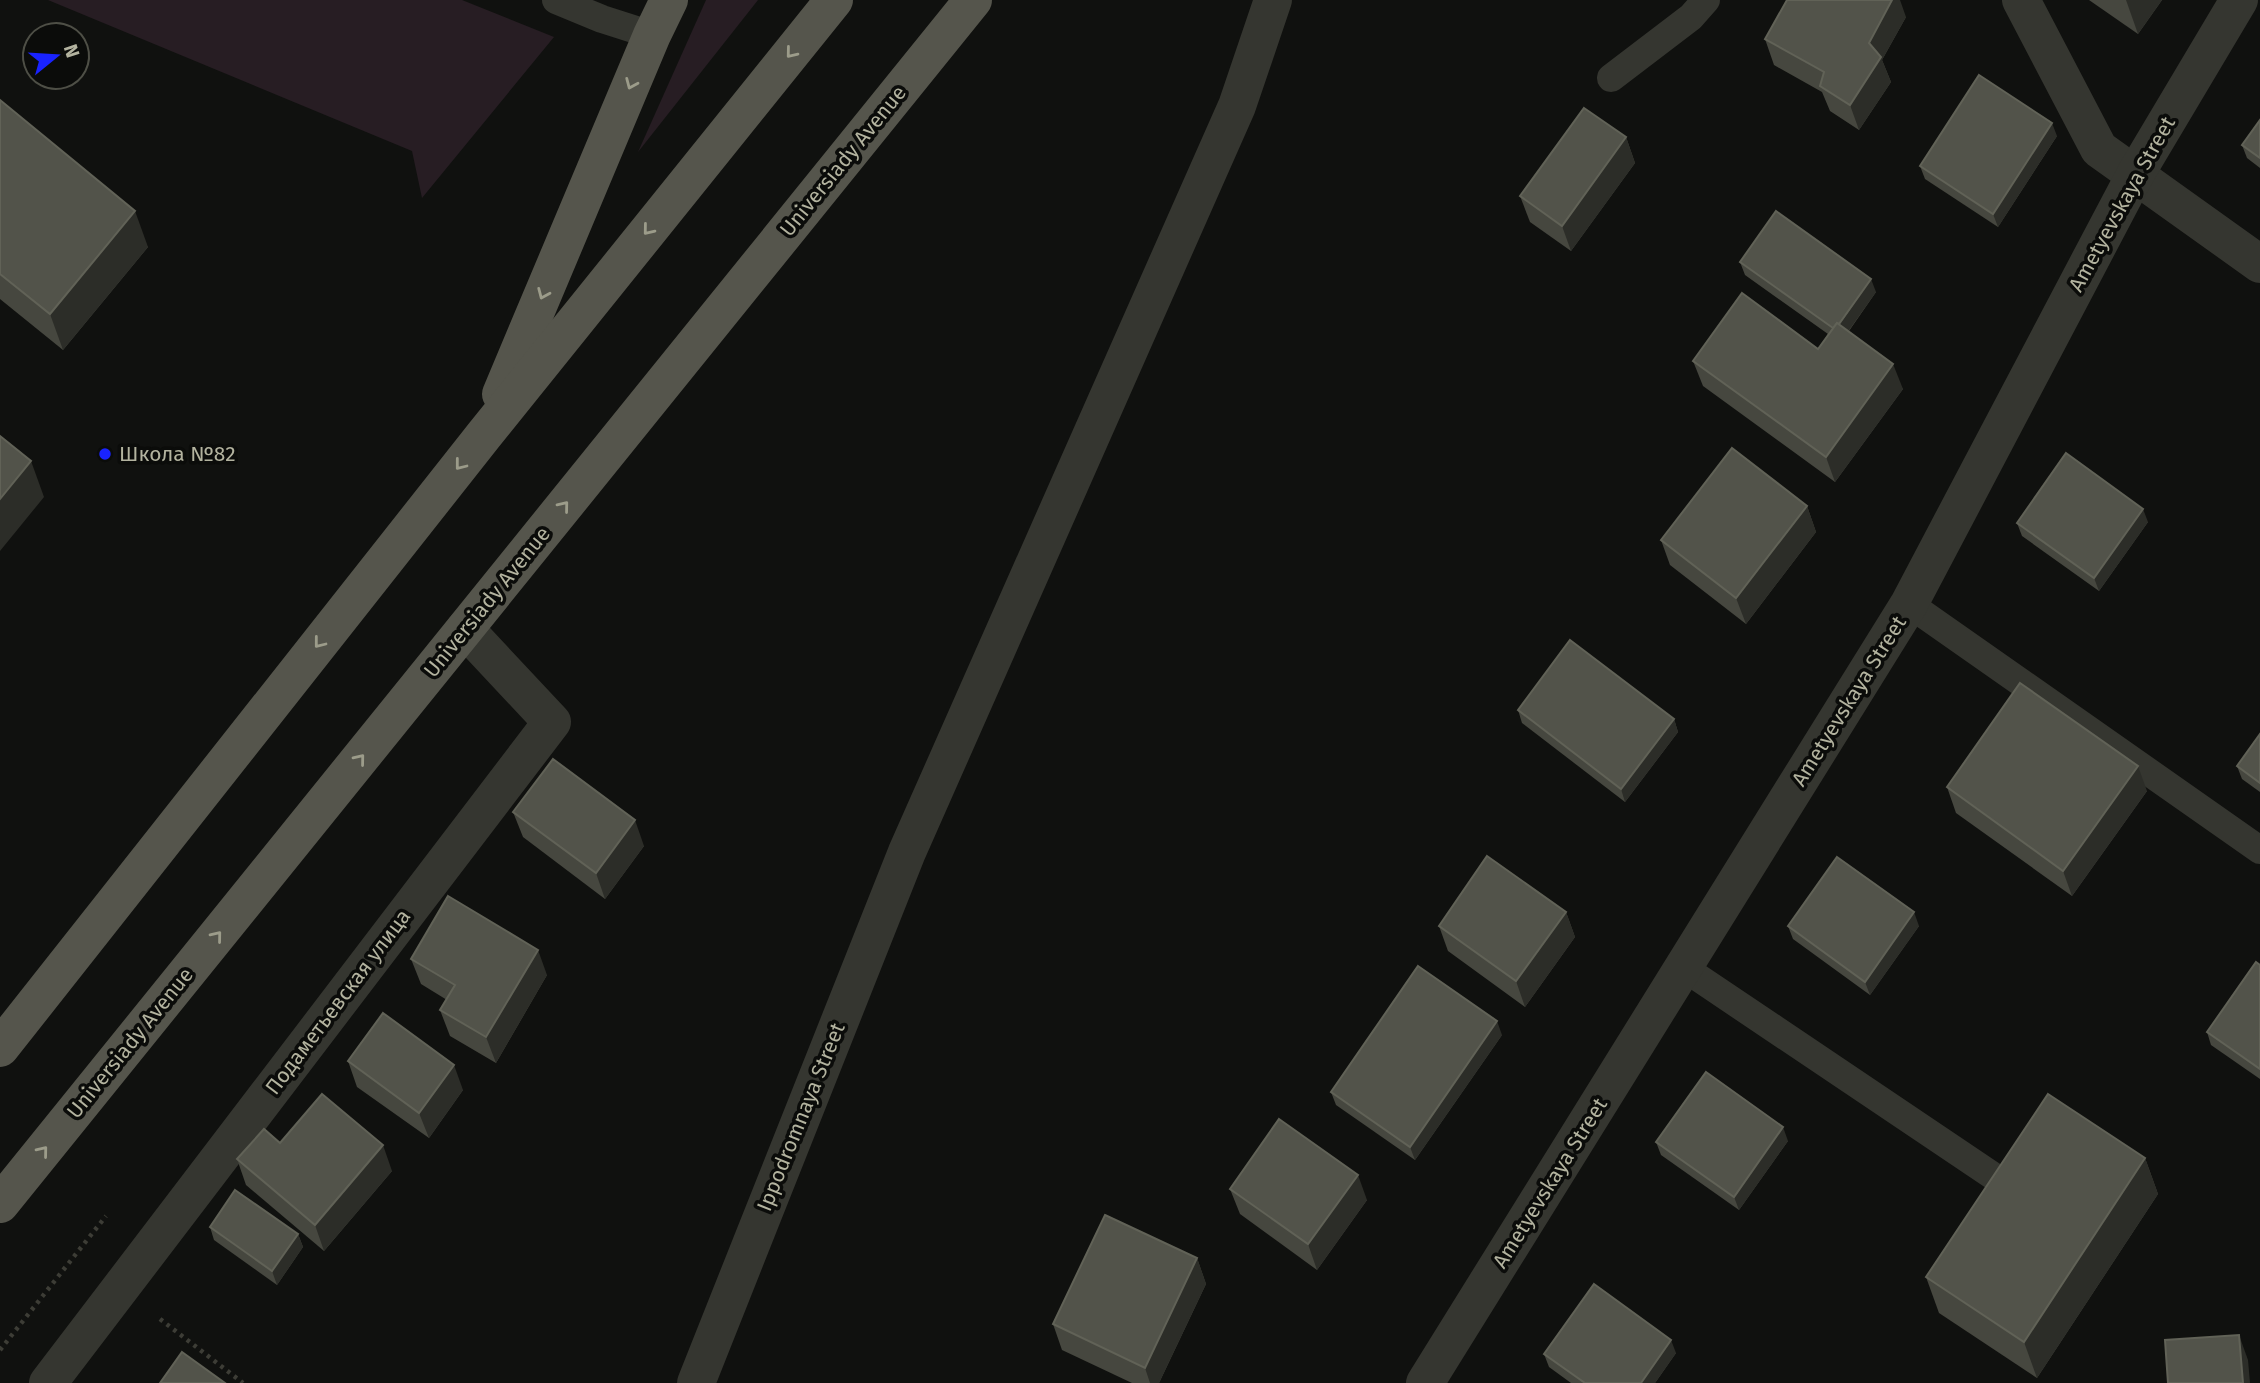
<svg xmlns="http://www.w3.org/2000/svg" width="2260" height="1383" viewBox="0 0 2260 1383" font-family="'Fira Sans',sans-serif">
  <style>
    .grass { fill: #271d23 }
    .lines { fill: none; stroke-linecap: round; stroke-linejoin: round }
    .path { stroke: #3d3d36; stroke-width: 4.5; stroke-dasharray: 3.5 5; stroke-linecap: butt }
    .service { stroke: #353630; stroke-width: 28 }
    .minor { stroke: #353630; stroke-width: 38 }
    .tertiary { stroke: #353630; stroke-width: 38 }
    .primary { stroke: #55554c; stroke-width: 38 }
    .wall { fill: #46473f }
    .shaded-wall { fill: #2c2d28 }
    .building { fill: #52534a; stroke: #616257; stroke-width: 2 }
    .oneway { stroke: #9c9c8a }
    .poi-dot { fill: #1923ff; stroke: #0b0c0a; stroke-width: 2.5 }
    .labels { text-anchor: middle; dominant-baseline: central; stroke-width: 7; stroke-linejoin: round; paint-order: stroke }
    .street-label { font-size: 21px; fill: #b3b39f; stroke: #0b0c0a }
    .poi-label { font-size: 21px; fill: #b3b39f; stroke: #0b0c0a; text-anchor: start }
  </style>
  <rect width="100%" height="100%" fill="#10110f"/>
  <g class="grass">
    <polygon points="48,0 462,0 554,37 422,198 412,151"/>
    <polygon points="706,0 758,0 638,152"/>
  </g>
  <g class="lines">
    <g class="path">
      <polyline points="160,1319 243,1383"/>
      <polyline points="0,1350 106,1216"/>
    </g>
    <g class="service">
      <polyline points="556,0 602,19 652,35"/>
      <polyline points="1611,78 1691,17 1706,0"/>
      <polyline points="1909,604 2260,850"/>
      <polyline points="1684,968 2008,1186"/>
    </g>
    <g class="minor">
      <polyline points="2021,0 2099,149 2260,264"/>
      <polyline points="48,1383 552,722 465,629"/>
      <polyline points="1425,1383 1909,604 2136,173 2239,0"/>
    </g>
    <polyline class="tertiary" points="696,1383 907,852 1237,106 1273,0"/>
    <g class="primary">
      <polyline points="501,394 652,35 669,0"/>
      <polyline points="0,1048 484,435 834,0"/>
      <polyline points="0,1204 973,0"/>
    </g>
  </g>
  <g class="wall">
    <polygon points="2089,0 2162,0 2138,34"/>
    <polygon points="1906,17 1882,60 1891,82 1859,130 1830,111 1822,92 1774,65 1765,39"/>
    <polygon points="0,100 148,247 63,350 0,299"/>
    <polygon points="2260,120 2260,168 2247,158 2242,145"/>
    <polygon points="2057,136 1998,227 1925,179 1920,166"/>
    <polygon points="1626,137 1635,163 1571,251 1530,222 1520,196"/>
    <polygon points="1740,262 1876,292 1849,331 1903,389 1835,482 1703,386 1693,361 1818,349 1828,334 1745,275"/>
    <polygon points="1807,506 1816,532 1746,624 1670,565 1661,540"/>
    <polygon points="2148,522 2099,591 2022,536 2017,523"/>
    <polygon points="1518,710 1674,719 1678,732 1625,802 1522,723"/>
    <polygon points="2260,734 2260,792 2242,779 2237,766"/>
    <polygon points="1947,787 2147,791 2072,896 1956,813"/>
    <polygon points="513,812 644,846 605,899 523,837"/>
    <polygon points="1566,912 1575,937 1525,1007 1448,951 1439,926"/>
    <polygon points="1788,926 1919,926 1870,995 1793,939"/>
    <polygon points="411,959 547,975 496,1063 450,1036 440,1010 447,1000 421,984"/>
    <polygon points="2260,965 2260,1079 2211,1045 2207,1032"/>
    <polygon points="1502,1035 1415,1160 1336,1105 1331,1092"/>
    <polygon points="348,1061 463,1090 429,1138 357,1087"/>
    <polygon points="1788,1141 1739,1210 1661,1155 1656,1142"/>
    <polygon points="280,1143 392,1171 324,1251 246,1185 237,1159"/>
    <polygon points="2145,1158 2158,1194 2037,1378 1939,1313 1926,1277"/>
    <polygon points="1230,1189 1367,1200 1317,1270 1240,1214"/>
    <polygon points="210,1227 298,1234 303,1247 277,1285 214,1240"/>
    <polygon points="1197,1258 1206,1284 1159,1383 1132,1383 1062,1350 1053,1324"/>
    <polygon points="1676,1353 1655,1383 1571,1383 1549,1367 1544,1354"/>
  </g>
  <g class="shaded-wall">
    <polygon points="1892,0 1900,0 1906,17 1882,60 1891,82 1859,130 1850,105 1869,43"/>
    <polygon points="2126,0 2162,0 2138,34"/>
    <polygon points="2052,123 2057,136 1998,227 1993,214"/>
    <polygon points="1626,137 1635,163 1571,251 1562,226"/>
    <polygon points="135,211 148,247 63,350 50,314"/>
    <polygon points="1871,279 1876,292 1840,343 1836,330"/>
    <polygon points="1893,364 1903,389 1835,482 1826,457"/>
    <polygon points="31,461 44,497 0,551 0,499"/>
    <polygon points="1807,506 1816,532 1746,624 1736,598"/>
    <polygon points="2143,509 2148,522 2099,591 2094,578"/>
    <polygon points="1674,719 1678,732 1625,802 1621,789"/>
    <polygon points="2138,766 2147,791 2072,896 2063,871"/>
    <polygon points="635,820 644,846 605,899 596,873"/>
    <polygon points="1566,912 1575,937 1525,1007 1516,981"/>
    <polygon points="1914,912 1919,926 1870,995 1865,982"/>
    <polygon points="538,950 547,975 496,1063 486,1037"/>
    <polygon points="1497,1021 1502,1035 1415,1160 1410,1147"/>
    <polygon points="454,1065 463,1090 429,1138 419,1113"/>
    <polygon points="1783,1127 1788,1141 1739,1210 1734,1197"/>
    <polygon points="383,1145 392,1171 324,1251 315,1225"/>
    <polygon points="2145,1158 2158,1194 2037,1378 2024,1342"/>
    <polygon points="1358,1175 1367,1200 1317,1270 1308,1244"/>
    <polygon points="298,1234 303,1247 277,1285 272,1271"/>
    <polygon points="1197,1258 1206,1284 1159,1383 1150,1383 1145,1368"/>
    <polygon points="2239,1335 2248,1360 2250,1383 2243,1383"/>
    <polygon points="1671,1340 1676,1353 1655,1383 1641,1383"/>
  </g>
  <g class="building">
    <polygon points="1787,0 1892,0 1869,43 1881,57 1850,105 1820,86 1824,72 1765,39"/>
    <polygon points="1979,75 2052,123 1993,214 1920,166"/>
    <polygon points="0,100 135,211 50,314 0,274"/>
    <polygon points="1584,108 1626,137 1562,226 1520,196"/>
    <polygon points="2260,120 2260,158 2242,145"/>
    <polygon points="1776,211 1871,279 1839,324 1837,323 1833,328 1740,262"/>
    <polygon points="1742,293 1818,349 1837,323 1893,364 1826,457 1693,361"/>
    <polygon points="0,436 31,461 0,499"/>
    <polygon points="1732,448 1807,506 1736,598 1661,540"/>
    <polygon points="2066,453 2143,509 2094,578 2017,523"/>
    <polygon points="1570,640 1674,719 1621,789 1518,710"/>
    <polygon points="2020,683 2138,766 2063,871 1947,787"/>
    <polygon points="2260,734 2260,783 2237,766"/>
    <polygon points="553,759 635,820 596,873 513,812"/>
    <polygon points="1487,856 1566,912 1516,981 1439,926"/>
    <polygon points="1837,857 1914,912 1865,982 1788,926"/>
    <polygon points="448,896 538,950 486,1037 440,1010 455,985 411,959"/>
    <polygon points="2256,962 2260,965 2260,1069 2207,1032"/>
    <polygon points="1418,966 1497,1021 1410,1147 1331,1092"/>
    <polygon points="383,1013 454,1065 419,1113 348,1061"/>
    <polygon points="1706,1072 1783,1127 1734,1197 1656,1142"/>
    <polygon points="322,1094 383,1145 315,1225 237,1159 264,1129 280,1143"/>
    <polygon points="2048,1094 2145,1158 2024,1342 1926,1277"/>
    <polygon points="1279,1119 1358,1175 1308,1244 1230,1189"/>
    <polygon points="235,1190 298,1234 272,1271 210,1227"/>
    <polygon points="1105,1215 1197,1258 1145,1368 1053,1324"/>
    <polygon points="1594,1284 1671,1340 1641,1383 1585,1383 1544,1354"/>
    <polygon points="2239,1335 2243,1383 2168,1383 2165,1340"/>
    <polygon points="182,1352 225,1383 160,1383"/>
  </g>
  <defs><path id="oneway-chevron" d="M-2-3.5L2.5 0L-2 3.5" fill="none" stroke-width="1.6" stroke-linecap="round" stroke-linejoin="round" transform="scale(1.75)"/></defs>
  <g class="oneway">
    <use href="#oneway-chevron" transform="translate(791 53) rotate(129)"/>
    <use href="#oneway-chevron" transform="translate(631 84) rotate(113)"/>
    <use href="#oneway-chevron" transform="translate(648 230) rotate(129)"/>
    <use href="#oneway-chevron" transform="translate(543 294) rotate(113)"/>
    <use href="#oneway-chevron" transform="translate(460 465) rotate(128)"/>
    <use href="#oneway-chevron" transform="translate(564 506) rotate(-51)"/>
    <use href="#oneway-chevron" transform="translate(319 643) rotate(128)"/>
    <use href="#oneway-chevron" transform="translate(360 759) rotate(-51)"/>
    <use href="#oneway-chevron" transform="translate(217 936) rotate(-51)"/>
    <use href="#oneway-chevron" transform="translate(43 1151) rotate(-51)"/>
  </g>
  <circle class="poi-dot" cx="105" cy="454" r="7"/>
  <g class="labels">
    <g class="street-label">
      <text transform="translate(843 161) rotate(-51)">Universiady Avenue</text>
      <text transform="translate(2122 204) rotate(-61)">Ametyevskaya Street</text>
      <text transform="translate(487 602) rotate(-51)">Universiady Avenue</text>
      <text transform="translate(1849 701) rotate(-58)">Ametyevskaya Street</text>
      <text transform="translate(338 1002) rotate(-53)">Подаметьевская улица</text>
      <text transform="translate(130 1043) rotate(-51)">Universiady Avenue</text>
      <text transform="translate(801 1117) rotate(-68)">Ippodromnaya Street</text>
      <text transform="translate(1550 1183) rotate(-58)">Ametyevskaya Street</text>
    </g>
    <g class="poi-label">
      <text x="119" y="454">Школа №82</text>
    </g>
  </g>
  <g transform="translate(56 56) rotate(72)"><circle r="33" fill="#0b0c0a" stroke="#4e4f46" stroke-width="2"/>
  <path d="M0-5L12 26L0 18L-12 26Z" fill="#1923ff"/>
  <text y="-10" font-size="19" font-weight="bold" text-anchor="middle" fill="#b3b39f">N</text>
  </g>
</svg>
